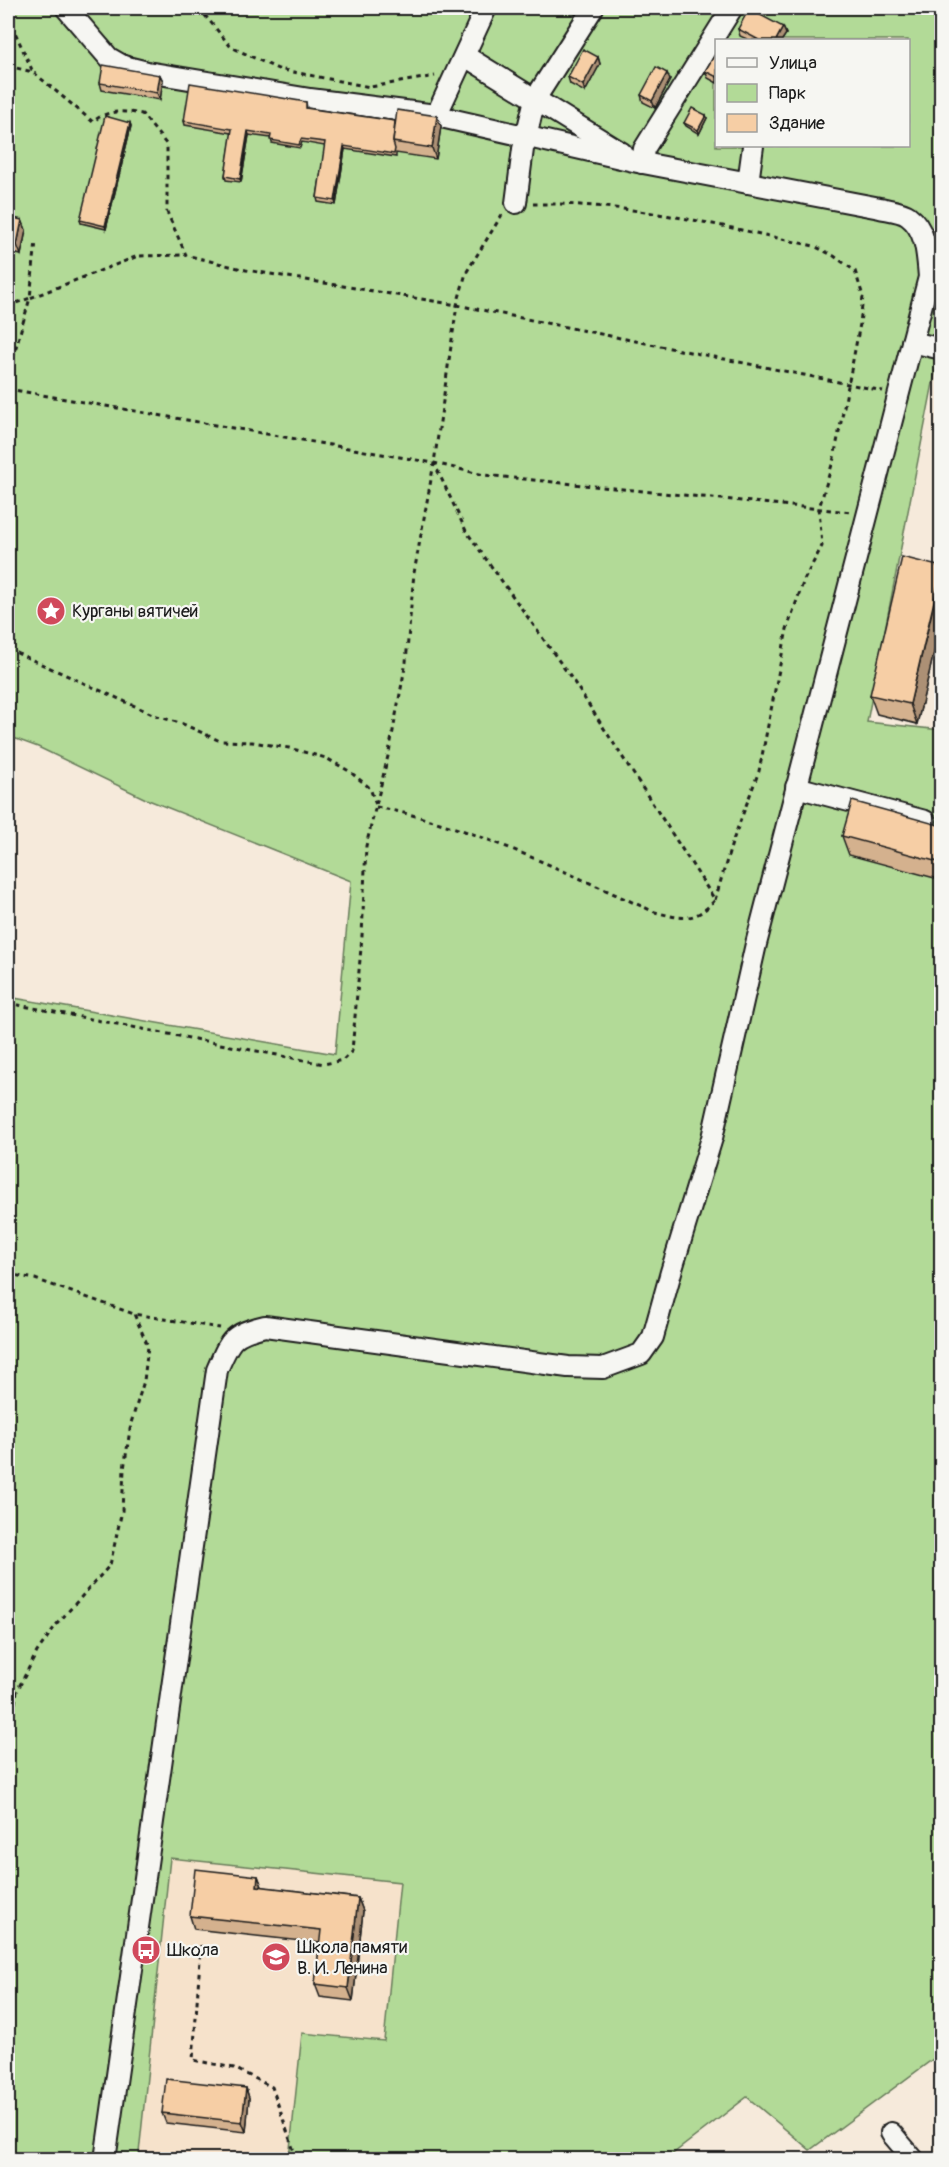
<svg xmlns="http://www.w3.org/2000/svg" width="949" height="2167" viewBox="0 0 949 2167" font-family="Pangolin,sans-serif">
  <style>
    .built { fill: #f6e2cb }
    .green { fill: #b2da97; stroke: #677b5a; stroke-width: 1.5; fill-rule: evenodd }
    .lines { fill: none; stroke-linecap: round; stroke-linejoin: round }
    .minor-casing { stroke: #1c1c1c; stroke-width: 24 }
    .path { stroke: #1c1c1c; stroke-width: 3; stroke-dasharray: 4.5 4.5; stroke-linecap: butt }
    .minor { stroke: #f6f6f2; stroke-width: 20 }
    .wall { fill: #d4b18e; stroke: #1c1c1c; stroke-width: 1.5 }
    .shaded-wall { fill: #ac9074; stroke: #1c1c1c; stroke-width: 1.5 }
    .building { fill: #f6cea5; stroke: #1c1c1c; stroke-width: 1.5 }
    .labels { text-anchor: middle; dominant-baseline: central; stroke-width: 4.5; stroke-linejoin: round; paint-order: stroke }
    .poi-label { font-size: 18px; fill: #1c1c1c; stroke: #f6f6f2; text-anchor: start }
  </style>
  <rect width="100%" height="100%" fill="#f6eadb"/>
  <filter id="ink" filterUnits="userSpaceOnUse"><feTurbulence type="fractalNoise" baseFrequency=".0167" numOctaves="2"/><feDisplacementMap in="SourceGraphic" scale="12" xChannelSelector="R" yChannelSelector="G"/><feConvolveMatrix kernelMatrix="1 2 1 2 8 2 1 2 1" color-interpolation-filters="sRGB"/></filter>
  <g filter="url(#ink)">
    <polygon class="built" points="170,1858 400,1882 384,2041 302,2033 289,2159 201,2160 139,2153"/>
    <path class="green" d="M8,8H941V342L867,722L941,730V2053L810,2150L747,2097L666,2159H289L302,2033L384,2041L400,1882L170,1858L139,2153L201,2159H8V997L335,1054L351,881L146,799L38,747L8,736ZM716,40H908V146H716Z"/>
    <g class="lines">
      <g class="minor-casing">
        <g id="minor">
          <path d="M66,8L109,58L123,66L147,72L310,99L428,114L638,162L880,208C888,210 901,211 908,216C927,230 927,256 929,277L756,944L712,1138L671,1272L653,1337L641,1354L603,1368L568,1367L265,1326C231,1334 230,1340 217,1370L105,2160"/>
          <polyline points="465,56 622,153"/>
          <polyline points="436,116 486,8"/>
          <polyline points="642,163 644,149 732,8"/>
          <polyline points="748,183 753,146"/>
          <polyline points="516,203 523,149 535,99 593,8"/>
          <polyline points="912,342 942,349"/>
          <polyline points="796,787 925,821"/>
          <polyline points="891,2133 914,2160"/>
        </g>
      </g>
      <g class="path">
        <polyline points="199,8 231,47 278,69 370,87 435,76"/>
        <polyline points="8,17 33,72"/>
        <path d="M8,66L33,72L93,122C107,109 124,111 142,114L167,145V212L186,255L246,270L457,305L883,391"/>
        <path d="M533,204C629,202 722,226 814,246L834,256L855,271L863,296L860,324L834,458L819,508L822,546L804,580L787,629L759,771L732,843L715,900"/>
        <polyline points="8,306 30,298 36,241"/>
        <polyline points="8,375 30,298 138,256 186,255"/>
        <polyline points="8,389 434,463 484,475 851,512"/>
        <polyline points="8,649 157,716 183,724 220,741 252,742 289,748 326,758 349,771 370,788 376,805"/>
        <path d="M376,807C473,825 565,873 655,912C682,919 694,923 715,900L572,679L466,531L435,465"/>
        <polyline points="8,1003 324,1064 343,1060 352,1051 362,936 366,846 389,752 406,662 414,573 434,463 457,305 466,273 503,213"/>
        <polyline points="8,1274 35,1279 134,1314 220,1328"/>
        <polyline points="8,1748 17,1691 37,1652 56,1625 110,1565 122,1511 124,1469 131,1423 144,1381 148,1346 134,1314"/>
        <polyline points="201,1945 193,2060 234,2068 272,2087 297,2160"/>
      </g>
      <use href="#minor" class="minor"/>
    </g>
    <g class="wall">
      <polygon points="706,8 717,8 713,12"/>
      <polygon points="783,27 786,34 782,40 749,40 740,36 738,29"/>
      <polygon points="717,51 717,83 708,78 705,71"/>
      <polygon points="598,57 600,64 585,92 570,84 568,77"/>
      <polygon points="667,73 670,80 655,108 643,102 641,95"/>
      <polygon points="160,75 163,81 160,100 102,90 100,83"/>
      <polygon points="306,102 307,108 395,121 441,126 436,159 396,153 396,157 345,149 336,205 318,202 317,198 325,146 302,142 300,148 272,143 271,138 249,135 241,182 226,180 225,176 232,133 185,125 184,121"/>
      <polygon points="706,115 707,118 699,134 686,126 684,123"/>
      <polygon points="130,123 131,126 106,229 81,223 80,220"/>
      <polygon points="8,217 22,220 26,230 21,255 8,252"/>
      <polygon points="942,567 942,619 917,724 877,714 870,695"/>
      <polygon points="942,826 942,880 849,855 842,836"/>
      <polygon points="258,1876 262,1887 358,1898 363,1911 353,2001 320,1997 315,1984 320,1943 194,1929 190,1916"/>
      <polygon points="246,2088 249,2098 246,2132 166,2123 162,2113"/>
    </g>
    <g class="shaded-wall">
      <polygon points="712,8 717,8 713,12"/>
      <polygon points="783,27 786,34 782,40 776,40"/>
      <polygon points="598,57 600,64 585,92 583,85"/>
      <polygon points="667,73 670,80 655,108 652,101"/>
      <polygon points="160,75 163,81 160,100 157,93"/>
      <polygon points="706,115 707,118 699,134 698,130"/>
      <polygon points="437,116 441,126 436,159 432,148"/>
      <polygon points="130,123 131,126 106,229 105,226"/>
      <polygon points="248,131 249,135 241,182 240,179"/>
      <polygon points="344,146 345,149 336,205 335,201"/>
      <polygon points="22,220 26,230 21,255 17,245"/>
      <polygon points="942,570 942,619 917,724 910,704"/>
      <polygon points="258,1876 263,1889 257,1886"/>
      <polygon points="358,1898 363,1911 353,2001 348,1988"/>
      <polygon points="246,2088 249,2098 246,2132 242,2122"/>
    </g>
    <g class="building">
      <polygon points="749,9 783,27 776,40 759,40 738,29"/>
      <polygon points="583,49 598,57 583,85 568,77"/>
      <polygon points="717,51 717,77 705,71"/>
      <polygon points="103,65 160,75 157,93 100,83"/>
      <polygon points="656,67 667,73 652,101 641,95"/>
      <polygon points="190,83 306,102 306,108 395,121 393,142 395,149 394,154 344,146 335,201 317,198 325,142 301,139 299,145 270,140 271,135 248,131 240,179 225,176 232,129 184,121"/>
      <polygon points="692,108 706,115 698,130 684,123"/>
      <polygon points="397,110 437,116 432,148 393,142"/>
      <polygon points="105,116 130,123 105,226 80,220"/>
      <polygon points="8,217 22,220 17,245 8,243"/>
      <polygon points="902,557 942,567 910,704 870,695"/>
      <polygon points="852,801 942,826 942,863 842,836"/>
      <polygon points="195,1869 258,1876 257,1886 358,1898 348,1988 315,1984 321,1930 190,1916"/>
      <polygon points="166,2079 246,2088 242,2122 162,2113"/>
    </g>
  </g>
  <defs>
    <g id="sight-disc" transform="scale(1.5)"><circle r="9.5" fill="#d1495b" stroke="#f6f6f2"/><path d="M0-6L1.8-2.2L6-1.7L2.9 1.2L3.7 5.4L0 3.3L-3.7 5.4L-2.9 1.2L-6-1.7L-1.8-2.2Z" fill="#fff"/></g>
    <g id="bus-disc" transform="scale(1.5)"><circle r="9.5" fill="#d1495b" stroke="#f6f6f2"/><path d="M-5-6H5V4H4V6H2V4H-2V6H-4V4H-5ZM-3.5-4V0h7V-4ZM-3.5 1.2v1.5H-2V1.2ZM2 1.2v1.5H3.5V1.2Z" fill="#fff"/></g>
    <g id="school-disc" transform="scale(1.5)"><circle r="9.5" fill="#d1495b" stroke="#f6f6f2"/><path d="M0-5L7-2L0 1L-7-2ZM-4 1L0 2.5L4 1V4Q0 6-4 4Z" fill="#fff"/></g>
  </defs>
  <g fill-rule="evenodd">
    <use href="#sight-disc" x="51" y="611"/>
    <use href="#bus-disc" x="146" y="1950"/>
    <use href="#school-disc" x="276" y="1957"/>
  </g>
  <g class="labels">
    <g class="poi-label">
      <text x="72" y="611">Курганы вятичей</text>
      <text x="297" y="1947">Школа памяти<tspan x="297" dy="21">В. И. Ленина</tspan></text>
      <text x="167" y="1950">Школа</text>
    </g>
  </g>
  <rect width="949" height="2167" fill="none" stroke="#f6f6f2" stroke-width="30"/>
  <rect x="15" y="15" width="919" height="2137" fill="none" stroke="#1c1c1c" stroke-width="2" filter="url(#ink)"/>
  <rect x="715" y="39" width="195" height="108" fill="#f6f6f2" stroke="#9f9f9c" stroke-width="1.5"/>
  <rect x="727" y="58" width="30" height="9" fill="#f6f6f2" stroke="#9f9f9c" stroke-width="1.5"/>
  <text x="769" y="69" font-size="18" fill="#1c1c1c">Улица</text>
  <rect x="727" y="84" width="30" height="18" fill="#b2da97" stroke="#9f9f9c" stroke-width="1.5"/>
  <text x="769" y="99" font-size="18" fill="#1c1c1c">Парк</text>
  <rect x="727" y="114" width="30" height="18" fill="#f6cea5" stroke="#9f9f9c" stroke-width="1.5"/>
  <text x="769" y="129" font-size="18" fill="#1c1c1c">Здание</text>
</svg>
